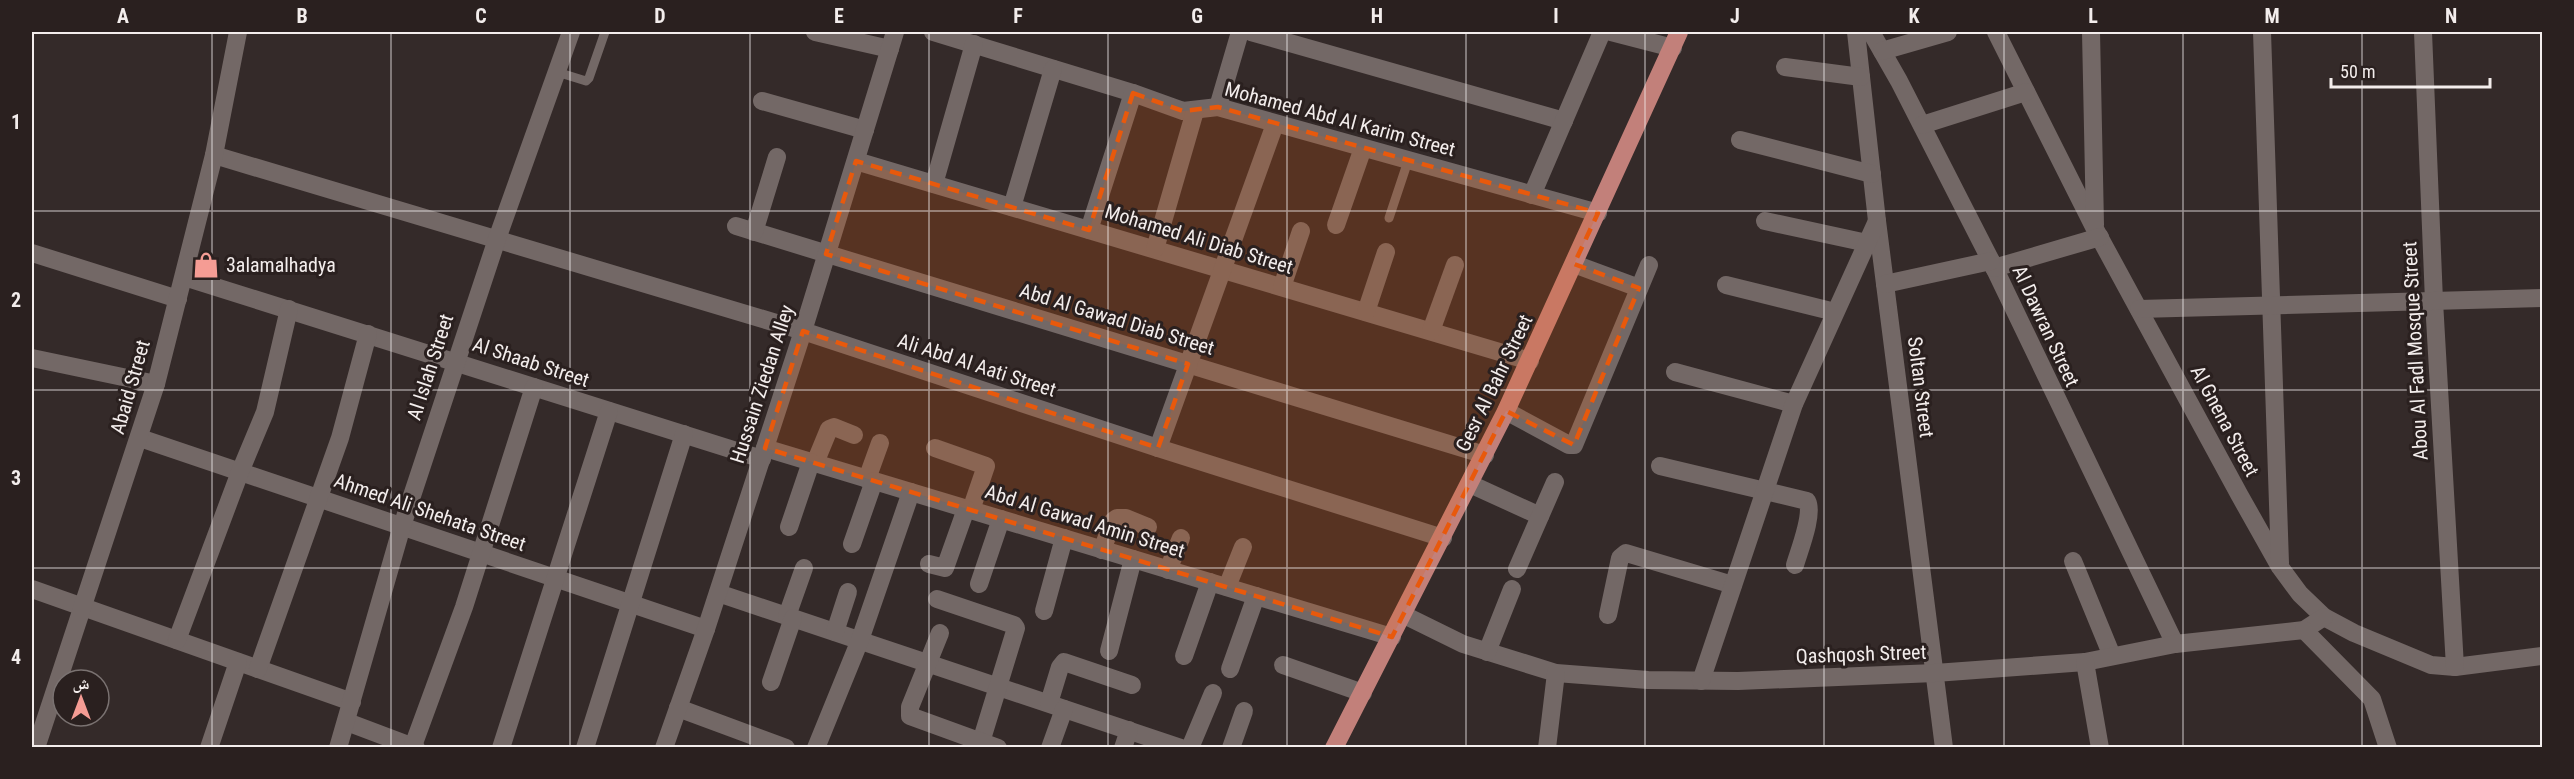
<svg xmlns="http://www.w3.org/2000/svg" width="2574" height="779" viewBox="0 0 2574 779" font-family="'Roboto Condensed','Noto Naskh Arabic',sans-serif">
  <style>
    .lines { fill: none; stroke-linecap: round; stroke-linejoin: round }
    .lane { stroke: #736866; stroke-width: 9 }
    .street { stroke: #736866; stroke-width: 18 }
    .primary { stroke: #c2807a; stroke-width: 18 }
    .marked { fill: #e8590c; fill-opacity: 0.2; stroke: #e8590c; stroke-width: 4.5; stroke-dasharray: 12 8; stroke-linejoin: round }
    .grid { fill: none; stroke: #f3edec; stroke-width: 1.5; stroke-opacity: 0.55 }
    .labels { text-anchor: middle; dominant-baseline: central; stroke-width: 6; stroke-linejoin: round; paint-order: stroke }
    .street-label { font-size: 20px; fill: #f3edec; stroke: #2a201f }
    .poi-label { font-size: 20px; fill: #f3edec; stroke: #2a201f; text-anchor: start }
    .neatline { fill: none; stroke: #f3edec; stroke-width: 2 }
    .grid-label { font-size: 20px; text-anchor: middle; font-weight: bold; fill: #f3edec }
  </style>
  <rect width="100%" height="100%" fill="#342a29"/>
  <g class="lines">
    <g class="lane">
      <polyline points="557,72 586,81 589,78 605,32"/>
      <polyline points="1389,218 1408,161"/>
    </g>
    <g class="street">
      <polyline points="815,32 890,49"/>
      <polyline points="933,32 1133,93 1183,111 1218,107 1598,213"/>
      <polyline points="1251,32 1564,121"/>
      <polyline points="1611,32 1673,48"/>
      <polyline points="1856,32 1877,221 1944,748"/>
      <polyline points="1871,32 1899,81 1991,261 2175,644"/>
      <polyline points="1996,32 2095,229 2240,496 2280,567 2300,594 2324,617 2354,633 2431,665 2455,667 2542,656"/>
      <polyline points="2091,32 2095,225"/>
      <polyline points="2262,32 2280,563"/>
      <polyline points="2423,32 2434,301 2455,667"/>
      <polyline points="1882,51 1948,32"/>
      <polyline points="1785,67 1861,77"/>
      <polyline points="762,101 865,130"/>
      <polyline points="1218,107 1240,32"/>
      <polyline points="1922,125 2026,92"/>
      <polyline points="1740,140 1872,174"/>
      <polyline points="214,155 803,331 1158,448 1443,538"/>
      <polyline points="856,161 1530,361"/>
      <polyline points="934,184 974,44"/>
      <polyline points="1532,195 1602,32"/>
      <polyline points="1012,207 1053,69"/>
      <polyline points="1765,221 1867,243"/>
      <polyline points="1336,225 1363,148"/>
      <polyline points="736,226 1485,455"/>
      <polyline points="1089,230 1133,93"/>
      <polyline points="754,232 777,157"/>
      <polyline points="1155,249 1195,111"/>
      <polyline points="32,253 178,299"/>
      <polyline points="1574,264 1639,288"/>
      <polyline points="1994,268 2100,237"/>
      <polyline points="184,277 762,459"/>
      <polyline points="1885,284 1991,261"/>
      <polyline points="1726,285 1835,312"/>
      <polyline points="1282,287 1301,231"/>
      <polyline points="2139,309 2542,298"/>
      <polyline points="1366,312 1386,252"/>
      <polyline points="1431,331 1455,265"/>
      <polyline points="32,358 156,384"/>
      <polyline points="1675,372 1794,404"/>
      <polyline points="1506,411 1569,445 1574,445 1649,265"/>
      <polyline points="140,438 706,629"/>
      <polyline points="765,448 1392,637"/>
      <polyline points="935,448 986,466 971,510"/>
      <polyline points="1158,448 1275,124"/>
      <polyline points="815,463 829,429 834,427 854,435"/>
      <path d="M1660,466L1807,501C1814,514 1799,551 1795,565"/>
      <polyline points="867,479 880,443"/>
      <polyline points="1470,484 1540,516"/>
      <polyline points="789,527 811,462"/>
      <polyline points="852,544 874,481"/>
      <polyline points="1102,550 1113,521 1117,518 1126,518 1148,527"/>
      <polyline points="2073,561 2112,656"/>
      <polyline points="929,564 945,568 966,509"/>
      <polyline points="1517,569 1555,482"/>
      <polyline points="1168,570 1181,538"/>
      <polyline points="979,584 1001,519"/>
      <polyline points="1227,587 1243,547"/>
      <polyline points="32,589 352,702"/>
      <polyline points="718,593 1181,748"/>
      <polyline points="937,599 1014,625 1016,628 981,742"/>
      <polyline points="1044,611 1064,538"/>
      <polyline points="1404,615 1463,644 1556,673 1648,680 1738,681 1935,673 2085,662 2175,644 2304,630 2324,617"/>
      <polyline points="1608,615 1620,558 1626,553 1733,585"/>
      <polyline points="787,616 804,568"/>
      <polyline points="2304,630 2372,699 2388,748"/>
      <polyline points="835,632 848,592"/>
      <polyline points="940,633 910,707 910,716 998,748"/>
      <polyline points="177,640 240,472 265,412 289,309"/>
      <polyline points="1109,651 1133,559"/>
      <polyline points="1487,652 1512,589"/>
      <polyline points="1184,656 1210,582"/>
      <polyline points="2085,662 2100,748"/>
      <polyline points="1283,665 1363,693"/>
      <polyline points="258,669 340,438 368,334"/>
      <polyline points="1230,669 1256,596"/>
      <polyline points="1701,681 1794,404 1877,221"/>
      <polyline points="771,682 793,618"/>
      <polyline points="1049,703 1060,667 1064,662 1132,685"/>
      <polyline points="678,708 786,748"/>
      <polyline points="347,722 416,748"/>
      <polyline points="413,746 464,607 534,387"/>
      <polyline points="36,748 156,384 214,155 238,32"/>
      <polyline points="209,748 238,662"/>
      <polyline points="338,748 402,526 497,239 571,32"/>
      <polyline points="501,748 609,411"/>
      <polyline points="585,748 684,434"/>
      <polyline points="664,748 706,629 803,331 895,32"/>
      <polyline points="816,748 860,640 911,492"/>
      <polyline points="1050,748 1064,709"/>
      <polyline points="1123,748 1129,730"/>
      <polyline points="1190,748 1213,693"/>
      <polyline points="1231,748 1244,711"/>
      <polyline points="1547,748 1556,673"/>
    </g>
    <polyline class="primary" points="1334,748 1506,411 1679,32"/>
  </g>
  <path class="marked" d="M1133,93L1183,111L1218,107L1598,213L1574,264L1639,288L1574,445L1506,411L1392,637L765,448L803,331L1158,448L1188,364L826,254L856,161L1089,230Z"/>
  <path class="grid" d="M212,32V748M391,32V748M570,32V748M750,32V748M929,32V748M1108,32V748M1287,32V748M1466,32V748M1645,32V748M1824,32V748M2004,32V748M2183,32V748M2362,32V748M32,211H2542M32,390H2542M32,568H2542"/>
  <defs>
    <g id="shop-bare" transform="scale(2.07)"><path d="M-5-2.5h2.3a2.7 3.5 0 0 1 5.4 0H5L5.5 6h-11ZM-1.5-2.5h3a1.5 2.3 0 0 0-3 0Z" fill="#f59c94" stroke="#2a201f" stroke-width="2.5" paint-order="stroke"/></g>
  </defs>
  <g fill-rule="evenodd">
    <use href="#shop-bare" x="206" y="265"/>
  </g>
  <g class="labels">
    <g class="street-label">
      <text transform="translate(1340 119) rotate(15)">Mohamed Abd Al Karim Street</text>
      <text transform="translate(1199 239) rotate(17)">Mohamed Ali Diab Street</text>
      <text transform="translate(1117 319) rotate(17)">Abd Al Gawad Diab Street</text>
      <text transform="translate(2046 326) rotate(65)">Al Dawran Street</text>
      <text transform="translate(2415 351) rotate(-93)">Abou Al Fadl Mosque Street</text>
      <text transform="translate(531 362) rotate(18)">Al Shaab Street</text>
      <text transform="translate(977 365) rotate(18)">Ali Abd Al Aati Street</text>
      <text transform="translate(430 367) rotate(-72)">Al Islah Street</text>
      <text transform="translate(1494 383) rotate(-64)">Gesr Al Bahr Street</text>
      <text transform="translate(762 384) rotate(-72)">Hussain Ziedan Alley</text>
      <text transform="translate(130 387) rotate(-74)">Abaid Street</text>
      <text transform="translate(1921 387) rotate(83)">Soltan Street</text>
      <text transform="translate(2225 421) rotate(62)">Al Gnena Street</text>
      <text transform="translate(430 512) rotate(19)">Ahmed Ali Shehata Street</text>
      <text transform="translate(1085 521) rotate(17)">Abd Al Gawad Amin Street</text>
      <text transform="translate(1861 654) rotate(-2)">Qashqosh Street</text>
    </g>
    <g class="poi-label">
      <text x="226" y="265">3alamalhadya</text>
    </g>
  </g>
  <rect width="2574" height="779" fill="none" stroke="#2a201f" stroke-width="66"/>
  <g transform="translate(81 698)"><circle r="28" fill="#2a201f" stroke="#7a7271" stroke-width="1.5"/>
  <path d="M0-4.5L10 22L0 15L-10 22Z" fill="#f59c94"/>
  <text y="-9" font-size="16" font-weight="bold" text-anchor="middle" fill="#f3edec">ش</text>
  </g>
  <path d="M2331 78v9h159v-9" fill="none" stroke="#f3edec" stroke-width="3"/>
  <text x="2340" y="78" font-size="18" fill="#f3edec" stroke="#2a201f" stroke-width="4.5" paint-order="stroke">50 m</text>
  <rect x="33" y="33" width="2508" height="713" class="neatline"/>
  <g class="grid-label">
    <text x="123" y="23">A</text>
    <text x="302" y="23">B</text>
    <text x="481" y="23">C</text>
    <text x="660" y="23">D</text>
    <text x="839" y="23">E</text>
    <text x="1018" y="23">F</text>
    <text x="1197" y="23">G</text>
    <text x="1377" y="23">H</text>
    <text x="1556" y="23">I</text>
    <text x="1735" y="23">J</text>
    <text x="1914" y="23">K</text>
    <text x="2093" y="23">L</text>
    <text x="2272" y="23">M</text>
    <text x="2451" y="23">N</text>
    <text x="16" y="129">1</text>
    <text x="16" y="307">2</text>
    <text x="16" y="485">3</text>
    <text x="16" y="664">4</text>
  </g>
</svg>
